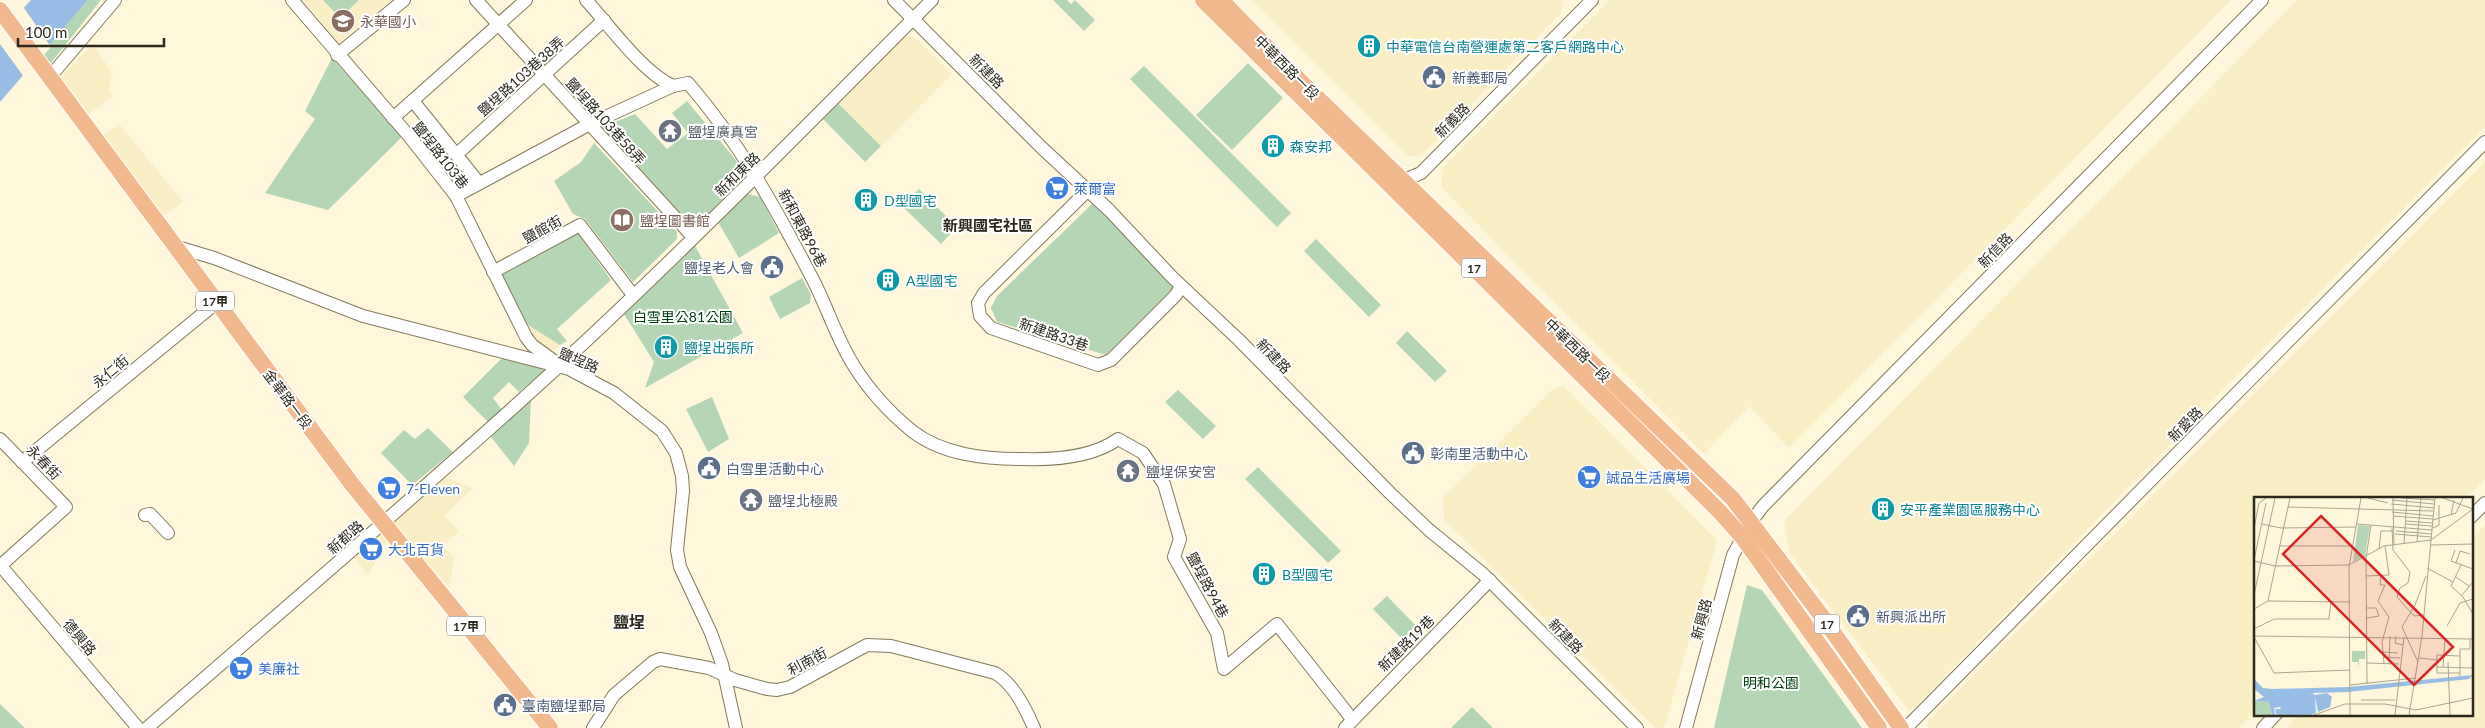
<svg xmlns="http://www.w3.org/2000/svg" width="2485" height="728" viewBox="0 0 2485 728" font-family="Lato,'Noto Sans TC',sans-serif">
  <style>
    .built { fill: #faefc4 }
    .green { fill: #b4d6b5 }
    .water { fill: #98bde4 }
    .pier { fill: #fef7db }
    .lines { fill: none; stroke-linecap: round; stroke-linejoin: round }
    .minor-casing { stroke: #827a5a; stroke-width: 14 }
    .major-casing { stroke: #fff; stroke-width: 18 }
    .minor { stroke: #fff; stroke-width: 12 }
    .major { stroke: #f2b98e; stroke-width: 16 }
    .labels { text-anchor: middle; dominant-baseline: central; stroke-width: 4; stroke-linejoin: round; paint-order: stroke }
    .shield { fill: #fff; stroke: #6c6a61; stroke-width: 1 }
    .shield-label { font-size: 12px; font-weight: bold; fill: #2d2a1d }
    .education-label { font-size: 14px; fill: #785e54; stroke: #fff; text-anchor: start }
    .culture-label { font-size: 14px; fill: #0d838f; stroke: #fff; text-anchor: start }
    .street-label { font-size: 14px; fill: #2d2a1d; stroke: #fff }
    .service-label { font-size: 14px; fill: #4e5e75; stroke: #fff; text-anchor: start }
    .worship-label { font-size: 14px; fill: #5b616d; stroke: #fff; text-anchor: start }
    .shop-label { font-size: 14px; fill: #366cbe; stroke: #fff; text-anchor: start }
    .park-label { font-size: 14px; fill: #024210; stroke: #fff }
    .neighbourhood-label { font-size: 15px; font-weight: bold; fill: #2d2a1d; stroke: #fff }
    .quarter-label { font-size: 16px; font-weight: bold; fill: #2d2a1d; stroke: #fff }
    .inset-road { fill: none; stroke: #aaa58f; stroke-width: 1 }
    .view { fill: #d62828; fill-opacity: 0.15; stroke: #d62828; stroke-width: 2.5 }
    .inset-edge { fill: none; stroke: #2d2a1d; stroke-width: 2.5 }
  </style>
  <rect width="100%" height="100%" fill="#fef7db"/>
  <g class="built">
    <polygon points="304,0 392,0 338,43"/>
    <polygon points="1251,0 1563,0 1561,13 1421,156 1407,156"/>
    <polygon points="1610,0 2231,0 1789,448 1749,406 1704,454 1441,187 1443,167"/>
    <polygon points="2297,0 2485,0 2485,127 2257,355 1910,712 1790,554 1784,521"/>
    <polygon points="905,37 915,37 952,74 881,146 838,103"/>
    <polygon points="93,44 112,73 109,90 113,96 88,115 60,77"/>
    <polygon points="120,125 183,202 162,217 103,135"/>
    <polygon points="2485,162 2485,479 2466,498 2255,498 2255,711 2239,728 1927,728 1928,721"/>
    <polygon points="528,325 560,345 550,355 526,331"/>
    <polygon points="1564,386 1717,540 1665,726 1662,728 1655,728 1444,519 1443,498 1553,389"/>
    <polygon points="443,477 473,488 444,516 459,531 443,546 454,558 449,588 393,523"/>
    <polygon points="2485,525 2485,728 2286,728 2299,714 2471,714 2471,539"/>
    <polygon points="382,532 388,539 368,575 353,557"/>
  </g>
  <g class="green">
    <polygon points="88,0 101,0 50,64 41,54"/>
    <polygon points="323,0 359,0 340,18"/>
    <polygon points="1053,0 1067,0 1071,4 1075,0 1095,20 1084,31"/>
    <polygon points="332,58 403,136 328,210 265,193 315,119 305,111"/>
    <polygon points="1248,63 1283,98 1232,150 1196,115"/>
    <polygon points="1144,66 1291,213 1277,227 1130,79"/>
    <polygon points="687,101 749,176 692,234 597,129 635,114 667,149 688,133 672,113"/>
    <polygon points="838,103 881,146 865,162 823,119"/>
    <polygon points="594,143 677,232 677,239 633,282 585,219 573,214 554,181 581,162"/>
    <polygon points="919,189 957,227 941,244 902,206"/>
    <polygon points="748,194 760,197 779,233 739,258 718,222"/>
    <polygon points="1095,201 1176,285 1106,355 997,322 991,308 997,296"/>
    <polygon points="577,232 611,280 557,329 567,341 560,345 528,325 496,274"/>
    <polygon points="1316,239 1381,305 1369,317 1304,251"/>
    <polygon points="694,244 743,333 645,388 654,362 624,314"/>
    <polygon points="802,278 811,295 810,303 780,319 769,297"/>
    <polygon points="1407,331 1447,371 1435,382 1396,343"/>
    <polygon points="504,356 545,370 519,392 509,382 493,398 502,410 488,422 463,397"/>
    <polygon points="1178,390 1216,426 1203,439 1165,402"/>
    <polygon points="531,396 529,443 514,466 488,433"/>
    <polygon points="712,397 729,439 708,452 686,409"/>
    <polygon points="428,428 453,452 412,485 381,453 404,430 415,439"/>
    <polygon points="1258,467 1341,551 1328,563 1245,479"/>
    <polygon points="1747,585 1762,590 1862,728 1714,728"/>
    <polygon points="1387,596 1425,635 1411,648 1373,609"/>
    <polygon points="0,704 25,728 0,728"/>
    <polygon points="1472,707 1493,728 1451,728"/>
  </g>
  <polygon class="water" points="31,0 88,0 0,102 0,34"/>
  <polygon class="pier" points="22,5 51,47 24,77 0,44 0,31"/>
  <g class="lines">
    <g class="minor-casing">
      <g id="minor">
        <polyline points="292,0 409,136 456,196 526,337 532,345 554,361"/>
        <polyline points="476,0 693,237"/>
        <path d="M586,0C609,25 643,73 673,86"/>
        <polyline points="894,0 1042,148 1109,210 1172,277 1239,340 1390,493 1429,530 1483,574 1637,728"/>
        <polyline points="337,55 404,0"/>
        <polyline points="49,78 115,0"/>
        <polyline points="413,101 479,183"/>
        <polyline points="393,118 526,0"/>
        <polyline points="457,154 604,20"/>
        <polyline points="1397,183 1421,173 1592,0"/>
        <polyline points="1088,190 984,293 978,303 980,316 991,328 1098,365 1111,360 1175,296 1181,287"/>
        <path d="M456,196L588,125L673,86L688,83C739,142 774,205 810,274C826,303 836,338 854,366C869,390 890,413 912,431C943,455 985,459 1023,459C1053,460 1093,457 1118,439L1143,453L1164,484L1180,539L1174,557L1217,633L1224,669L1277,624L1352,719"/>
        <polyline points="174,246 214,258 363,316 569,369 614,393 662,431 676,453 682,476 683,491 677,550 680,567 711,633 722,664 736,728"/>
        <polyline points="493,272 580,225 633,295"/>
        <polyline points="0,439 66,507 0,566"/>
        <polyline points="22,462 216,303"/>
        <polyline points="145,515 150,514 168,533"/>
        <polyline points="2471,517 2485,503"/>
        <polyline points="0,565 138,728"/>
        <path d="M147,728C285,608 425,489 559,366C687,248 809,123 932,0"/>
        <path d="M593,728L614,695L653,662L660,659L709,668L735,680L767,689L777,690L790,687L867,645L891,646L995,673C1013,683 1026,709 1034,728"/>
        <polyline points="1345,728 1490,580"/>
        <polyline points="1686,728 1733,555 1751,522 1763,506 2262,0"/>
        <polyline points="1906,728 2485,142"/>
        <polyline points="2263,728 2276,714"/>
      </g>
    </g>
    <g class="major-casing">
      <g id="major">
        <polyline points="1203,0 1720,512 1743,538 1879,728"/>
        <polyline points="1221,0 1302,83 1733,499 1821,615 1901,728"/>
        <polyline points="0,10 351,483 550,728"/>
      </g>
    </g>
    <use href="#minor" class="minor"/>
    <use href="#major" class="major"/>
  </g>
  <defs>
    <g id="school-disc" transform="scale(1.25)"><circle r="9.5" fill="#8d6e63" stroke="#fff"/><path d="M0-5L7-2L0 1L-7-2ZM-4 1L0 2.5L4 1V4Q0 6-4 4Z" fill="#fff"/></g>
    <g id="building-disc" transform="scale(1.25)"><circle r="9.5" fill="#0f9aa8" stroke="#fff"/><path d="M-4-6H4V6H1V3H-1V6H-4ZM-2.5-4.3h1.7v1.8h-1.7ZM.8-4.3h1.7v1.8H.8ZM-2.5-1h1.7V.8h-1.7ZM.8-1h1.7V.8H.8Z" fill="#fff"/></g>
    <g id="civic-disc" transform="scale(1.25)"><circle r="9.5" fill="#5c6f8a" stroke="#fff"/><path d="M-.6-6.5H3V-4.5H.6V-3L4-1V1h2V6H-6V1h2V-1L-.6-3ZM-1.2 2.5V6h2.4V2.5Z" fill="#fff"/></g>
    <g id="temple-disc" transform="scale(1.25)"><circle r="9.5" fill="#6b7280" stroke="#fff"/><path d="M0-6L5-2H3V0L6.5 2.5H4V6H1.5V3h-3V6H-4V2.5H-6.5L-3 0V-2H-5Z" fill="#fff"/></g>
    <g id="supermarket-disc" transform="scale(1.25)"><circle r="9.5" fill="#3f7fe0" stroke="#fff"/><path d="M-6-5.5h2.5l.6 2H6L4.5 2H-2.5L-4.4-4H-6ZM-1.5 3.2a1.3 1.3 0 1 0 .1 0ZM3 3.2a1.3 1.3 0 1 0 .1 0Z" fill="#fff"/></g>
    <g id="library-disc" transform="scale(1.25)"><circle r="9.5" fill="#8d6e63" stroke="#fff"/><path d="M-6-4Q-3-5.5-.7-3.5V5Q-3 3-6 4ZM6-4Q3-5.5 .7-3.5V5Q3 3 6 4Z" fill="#fff"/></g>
  </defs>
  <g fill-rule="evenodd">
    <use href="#school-disc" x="343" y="21"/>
    <use href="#building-disc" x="1369" y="46"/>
    <use href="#civic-disc" x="1434" y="77"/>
    <use href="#temple-disc" x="670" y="131"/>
    <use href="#building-disc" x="1273" y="146"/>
    <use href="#supermarket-disc" x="1057" y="188"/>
    <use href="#building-disc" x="866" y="200"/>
    <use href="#library-disc" x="622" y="220"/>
    <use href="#civic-disc" x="772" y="267"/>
    <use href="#building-disc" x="888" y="280"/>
    <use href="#building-disc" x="666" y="347"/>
    <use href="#civic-disc" x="1413" y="453"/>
    <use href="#civic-disc" x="709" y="468"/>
    <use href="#temple-disc" x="1128" y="471"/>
    <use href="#supermarket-disc" x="1589" y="477"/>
    <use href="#supermarket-disc" x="389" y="488"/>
    <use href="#temple-disc" x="751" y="500"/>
    <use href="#building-disc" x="1883" y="509"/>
    <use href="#supermarket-disc" x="371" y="549"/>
    <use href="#building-disc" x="1264" y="574"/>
    <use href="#civic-disc" x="1858" y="616"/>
    <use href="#supermarket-disc" x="241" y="668"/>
    <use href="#civic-disc" x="505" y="705"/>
  </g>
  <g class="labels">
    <g class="shield">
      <rect x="1461.5" y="258.5" width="25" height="19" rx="4"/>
      <rect x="196" y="291.5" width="38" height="19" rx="4"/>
      <rect x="1814.5" y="614.5" width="25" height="19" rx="4"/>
      <rect x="447" y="616.5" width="38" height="19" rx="4"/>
    </g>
    <g class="shield-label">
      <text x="1474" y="268">17</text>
      <text x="215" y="301">17甲</text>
      <text x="1827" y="624">17</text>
      <text x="466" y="626">17甲</text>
    </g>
    <g class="education-label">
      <text x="360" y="21">永華國小</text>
      <text x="640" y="220">鹽埕圖書館</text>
    </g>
    <g class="culture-label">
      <text x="1386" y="46">中華電信台南營運處第二客戶網路中心</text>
      <text x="1290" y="146">森安邦</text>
      <text x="884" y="200">D型國宅</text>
      <text x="906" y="280">A型國宅</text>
      <text x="684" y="347">鹽埕出張所</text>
      <text x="1900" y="509">安平產業園區服務中心</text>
      <text x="1282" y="574">B型國宅</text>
    </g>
    <g class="street-label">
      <text transform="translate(1287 67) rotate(45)">中華西路一段</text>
      <text transform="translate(987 71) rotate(45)">新建路</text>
      <text transform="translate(521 76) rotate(-42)">鹽埕路103巷38弄</text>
      <text transform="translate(1452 120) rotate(-45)">新義路</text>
      <text transform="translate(606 121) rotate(48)">鹽埕路103巷58弄</text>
      <text transform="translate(441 155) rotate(52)">鹽埕路103巷</text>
      <text transform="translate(737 174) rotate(-44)">新和東路</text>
      <text transform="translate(803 228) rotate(62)">新和東路96巷</text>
      <text transform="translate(542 229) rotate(-29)">鹽館街</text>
      <text transform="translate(1995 250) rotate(-46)">新信路</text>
      <text transform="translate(1054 334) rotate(19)">新建路33巷</text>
      <text transform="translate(1578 350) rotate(44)">中華西路一段</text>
      <text transform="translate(1274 356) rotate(46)">新建路</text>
      <text transform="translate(579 360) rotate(23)">鹽埕路</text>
      <text transform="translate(110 371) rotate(-40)">永仁街</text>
      <text transform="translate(288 399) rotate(53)">金華路一段</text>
      <text transform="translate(2185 424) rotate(-45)">新愛路</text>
      <text transform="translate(44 462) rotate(46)">永春街</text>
      <text transform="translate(345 537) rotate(-41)">新都路</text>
      <text transform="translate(1208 585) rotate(62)">鹽埕路94巷</text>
      <text transform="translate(1701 619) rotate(-75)">新興路</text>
      <text transform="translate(1566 636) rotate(46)">新建路</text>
      <text transform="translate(80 637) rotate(50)">德興路</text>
      <text transform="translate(1406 643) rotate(-45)">新建路19巷</text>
      <text transform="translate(807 661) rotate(-28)">利南街</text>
    </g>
    <g class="service-label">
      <text x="1452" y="77">新義郵局</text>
      <text x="754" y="267" text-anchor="end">鹽埕老人會</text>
      <text x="1430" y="453">彰南里活動中心</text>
      <text x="726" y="468">白雪里活動中心</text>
      <text x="1876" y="616">新興派出所</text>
      <text x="522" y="705">臺南鹽埕郵局</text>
    </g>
    <g class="worship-label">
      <text x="688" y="131">鹽埕廣真宮</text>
      <text x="1146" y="471">鹽埕保安宮</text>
      <text x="768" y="500">鹽埕北極殿</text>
    </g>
    <g class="shop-label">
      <text x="1074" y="188">萊爾富</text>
      <text x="1606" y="477">誠品生活廣場</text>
      <text x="406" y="488">7-Eleven</text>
      <text x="388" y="549">大北百貨</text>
      <text x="258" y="668">美廉社</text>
    </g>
    <g class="park-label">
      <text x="683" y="316">白雪里公81公園</text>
      <text x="1771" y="682">明和公園</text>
    </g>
    <g class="neighbourhood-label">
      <text x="988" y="225">新興國宅社區</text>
    </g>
    <g class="quarter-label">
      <text x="629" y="621">鹽埕</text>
    </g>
  </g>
  <g transform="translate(2254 497)">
    <rect width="219" height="219" fill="#fef7db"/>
    <path d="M104,28L116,29L111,58L99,65ZM98,154H111V162H105V171L104,165H98ZM0,204L15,205L18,218H0Z" fill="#b4d6b5"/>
    <path d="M219,178L215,182L94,195L58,196L61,198L73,196L78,200L76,210L64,215L61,199L62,216L56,218H22L21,212H27L26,210L20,211L21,218H18L15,205L0,204L10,200L0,192V182L9,191L18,192L94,190Z" fill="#98bde4"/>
    <path class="inset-road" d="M114,1L134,6M139,1L140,48M147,1L180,3M189,1L219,12M138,3L180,7M137,7L180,11M34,10L179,14M138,15L179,19M197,18L200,3M139,19L179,22M179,23L202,16L209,1M152,24L178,26M8,27L27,31L102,30M103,27L178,33M152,27L178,29M138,30L139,53L156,75L154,86L146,91L143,100L160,119L170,118M0,31L5,6L12,1M179,31L185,28V8M142,34L178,37M141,37L177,40M163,45L167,1M150,47L153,1M177,48L219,47M25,49H99M125,52L127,34H139M201,53L197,64L219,72M0,63L12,6M0,64L21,69L95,68L130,49L177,43L219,12M202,66L206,54L216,57M173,71L199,85M112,79L135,78L131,49M127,79L126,88H131L124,104L135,120L128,145L130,166M202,80L215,89M199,85L197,89L209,100L219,117M199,85L207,68M0,98L21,1M208,98L219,85M14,104L96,105M0,112L14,104L36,1M113,121L125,119L122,111H113M193,129L206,106L219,102M0,132L20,122H75L77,104M0,139L219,142M142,139L141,146L149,148M0,140L20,176L96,173M129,155L144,156M129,160L146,161M165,161L183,163M164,165L148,130L161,108L172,79M194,165L196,218M113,166L145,167M135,166L136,139M183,170L219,171M189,170L191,142M206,176H183V158L206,159M206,179V152H216V142M113,187L112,61L117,28M96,188L162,181M107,203H141M60,218L91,207H131L162,213L219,201M96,218L95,70L107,1M141,218L150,140M155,218L168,139L181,1"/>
    <path class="view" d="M67,19L199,150L160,188L29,57Z"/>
    <rect width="219" height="219" class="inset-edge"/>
  </g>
  <path d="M18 38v8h146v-8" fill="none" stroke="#2d2a1d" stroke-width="2.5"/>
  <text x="25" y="38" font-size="15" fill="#2d2a1d" stroke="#ffffff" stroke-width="4" paint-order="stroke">100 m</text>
</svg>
